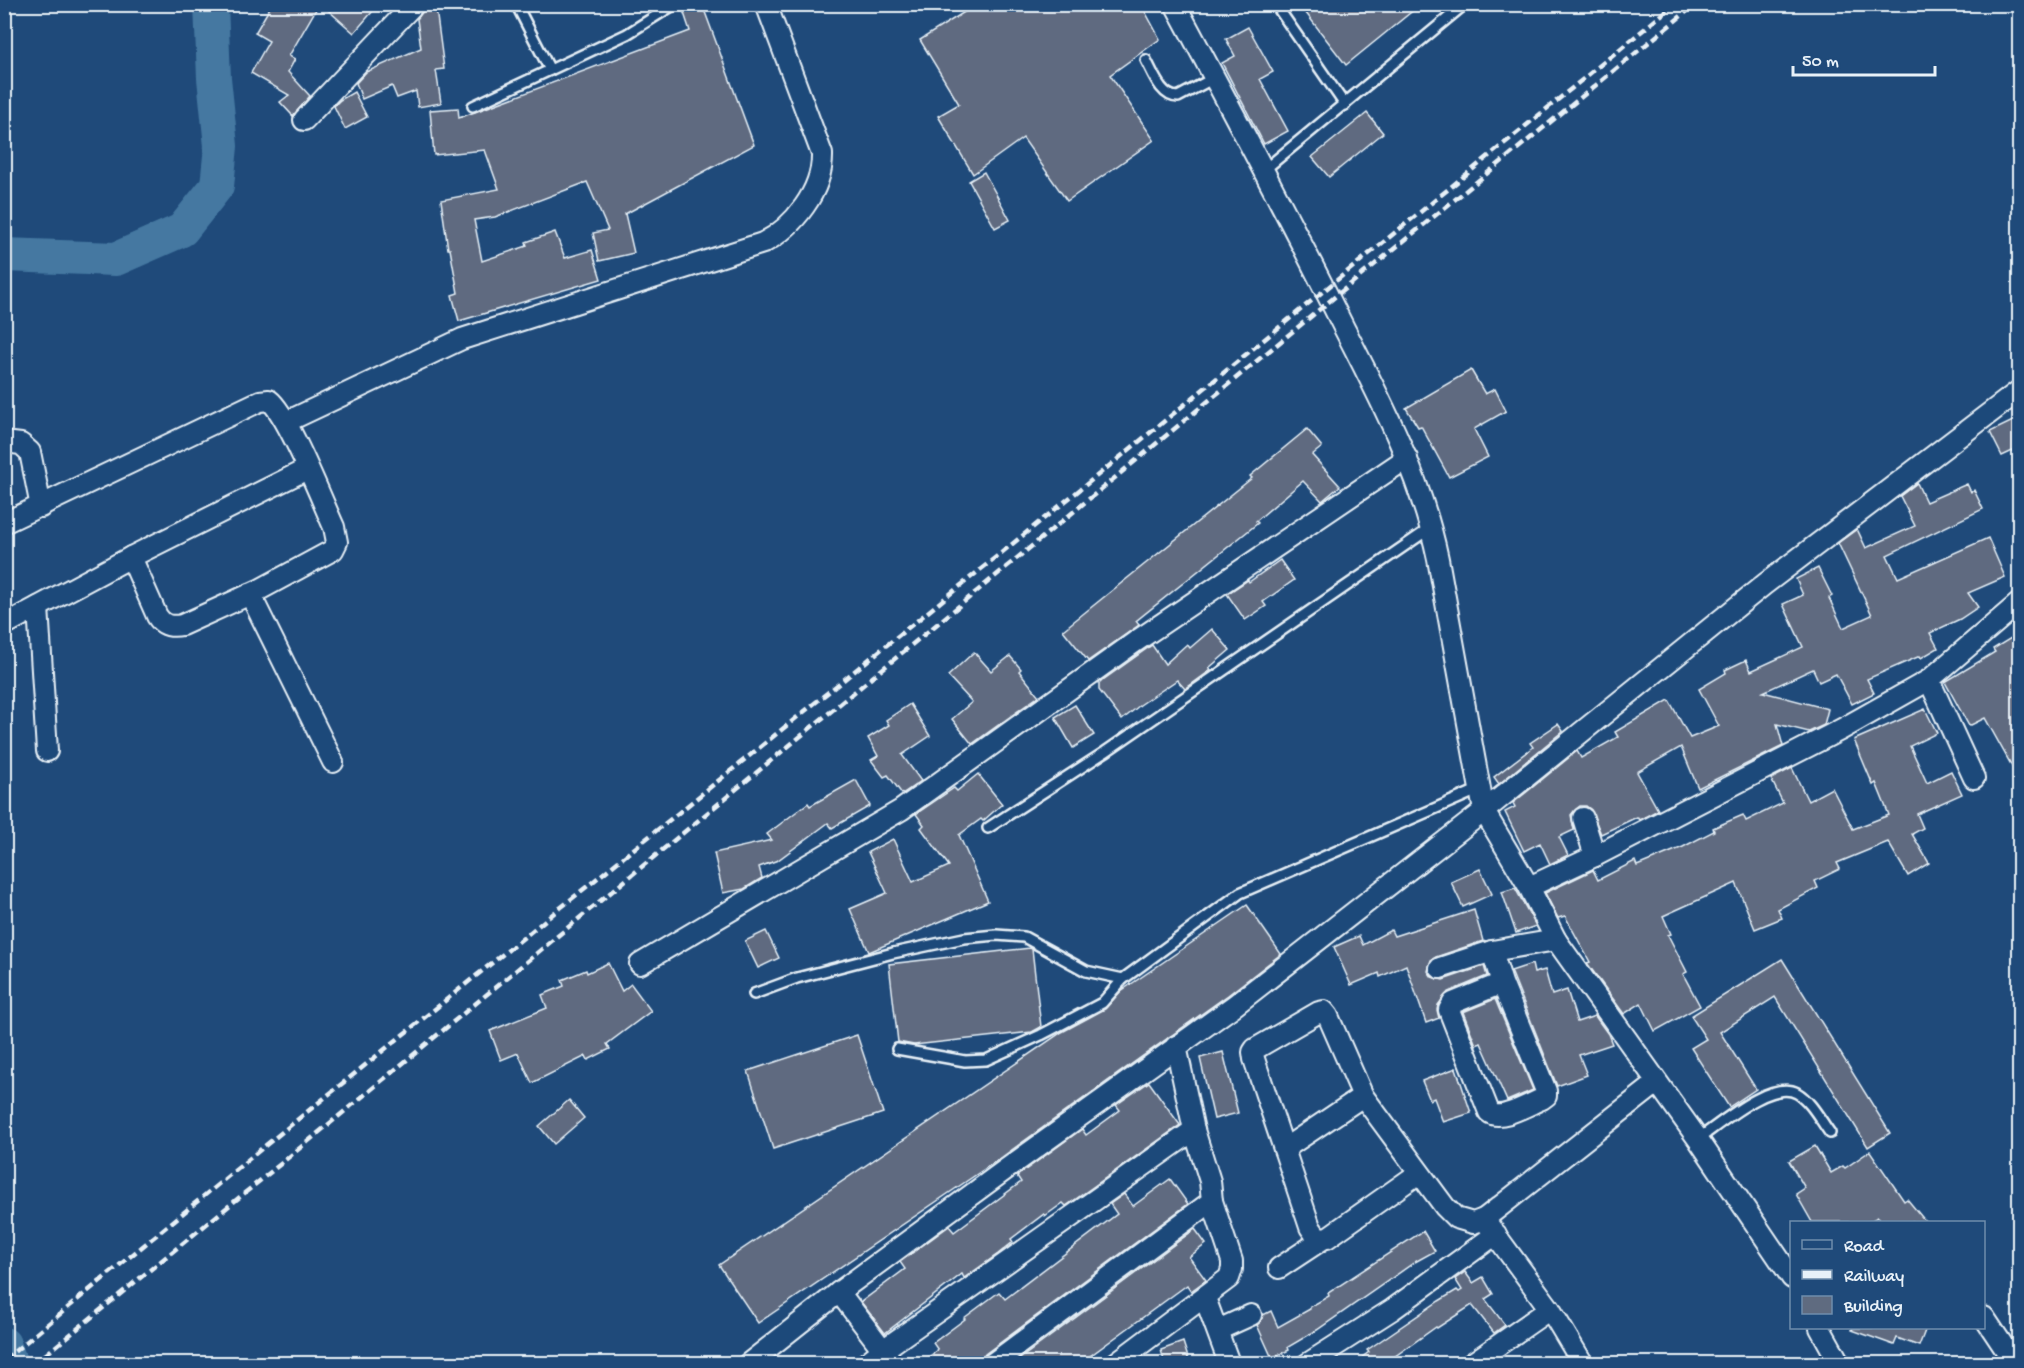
<svg xmlns="http://www.w3.org/2000/svg" width="2024" height="1368" viewBox="0 0 2024 1368" font-family="'Gochi Hand',sans-serif">
  <style>
    .lines { fill: none; stroke-linecap: round; stroke-linejoin: round }
    .river { stroke: #4478a1; stroke-width: 34 }
    .building { fill: #5f6b80; stroke: #e8f1f8; stroke-width: 1.5 }
    .service-casing { stroke: #e8f1f8; stroke-width: 14 }
    .minor-casing { stroke: #e8f1f8; stroke-width: 24 }
    .service { stroke: #1f4a7a; stroke-width: 9 }
    .minor { stroke: #1f4a7a; stroke-width: 20 }
    .rail { stroke: #e8f1f8; stroke-width: 4.5; stroke-dasharray: 9 4.5; stroke-linecap: butt }
  </style>
  <rect width="100%" height="100%" fill="#1f4a7a"/>
  <filter id="ink" filterUnits="userSpaceOnUse"><feTurbulence type="fractalNoise" baseFrequency=".0167" numOctaves="2"/><feDisplacementMap in="SourceGraphic" scale="12" xChannelSelector="R" yChannelSelector="G"/><feConvolveMatrix kernelMatrix="1 2 1 2 8 2 1 2 1" color-interpolation-filters="sRGB"/></filter>
  <g filter="url(#ink)">
    <g class="lines">
      <g class="river">
        <polyline points="4,255 116,259 182,230 217,186 221,146 214,78 211,4"/>
        <polyline points="4,1344 11,1364"/>
      </g>
    </g>
    <g class="building">
      <polygon points="272,4 319,4 289,56 295,59 288,72 310,96 293,116 280,102 289,95 251,73 269,41 255,33"/>
      <polygon points="321,4 379,4 354,33"/>
      <polygon points="697,4 702,4 754,145 625,214 634,253 599,261 593,233 608,230 587,182 495,217 474,220 482,261 527,246 526,242 555,232 565,258 592,250 601,279 459,321 452,295 458,293 450,249 448,249 441,200 499,189 485,150 434,155 430,110 458,108 459,118 690,31 683,10"/>
      <polygon points="977,4 1141,4 1160,39 1110,75 1154,140 1067,201 1023,138 973,174 938,116 959,104 920,40"/>
      <polygon points="1299,4 1421,4 1346,65"/>
      <polygon points="436,9 444,69 436,70 441,103 418,107 416,91 397,98 392,86 362,99 356,83 366,72 421,48 417,19 424,10"/>
      <polygon points="1248,27 1273,72 1260,79 1288,131 1264,144 1222,63 1235,56 1226,39"/>
      <polygon points="354,92 367,117 345,129 334,106 340,100"/>
      <polygon points="1367,113 1383,133 1329,177 1312,157"/>
      <polygon points="984,172 1010,220 995,228 969,181"/>
      <polygon points="1471,370 1485,394 1495,389 1506,411 1474,429 1488,457 1449,477 1421,426 1418,427 1406,408"/>
      <polygon points="2019,418 2019,448 2002,456 1990,432"/>
      <polygon points="1307,429 1322,447 1312,455 1340,486 1322,501 1303,481 1256,521 1258,523 1136,621 1139,625 1088,661 1063,630 1252,478 1250,476"/>
      <polygon points="1917,483 1926,502 1967,484 1971,492 1974,490 1983,509 1887,555 1898,578 1988,538 2005,577 1968,593 1978,607 1960,619 1930,633 1938,648 1921,658 1920,656 1867,679 1874,693 1852,704 1836,674 1819,682 1813,669 1763,692 1828,709 1824,725 1809,732 1777,724 1783,746 1698,788 1681,747 1637,772 1658,810 1639,820 1637,817 1601,834 1591,810 1586,806 1580,806 1575,810 1571,815 1574,830 1559,837 1568,855 1550,864 1540,843 1524,851 1505,812 1515,807 1513,803 1577,751 1581,758 1618,737 1615,732 1669,700 1690,738 1719,726 1699,689 1726,673 1725,670 1746,660 1751,671 1803,647 1783,604 1803,595 1796,579 1818,568 1832,596 1829,598 1843,628 1872,615 1838,543 1857,529 1866,548 1915,526 1900,496"/>
      <polygon points="1280,560 1294,580 1263,602 1266,606 1245,620 1227,594 1248,580 1249,582"/>
      <polygon points="1212,629 1230,650 1209,668 1211,670 1185,689 1177,680 1140,705 1122,720 1099,690 1099,684 1103,680 1152,645 1165,664 1187,644 1190,648"/>
      <polygon points="2019,633 2019,779 1985,718 1969,726 1945,682 1995,652 1993,649"/>
      <polygon points="974,652 991,671 1010,656 1021,669 1019,671 1039,696 972,744 952,719 972,702 948,676"/>
      <polygon points="910,704 930,736 902,755 921,781 902,794 888,775 884,777 871,760 878,756 868,738 889,725 886,720"/>
      <polygon points="1075,705 1094,735 1073,748 1055,717"/>
      <polygon points="1925,709 1937,733 1910,746 1927,783 1951,771 1962,794 1917,814 1923,828 1912,834 1929,863 1908,876 1888,842 1837,863 1840,869 1815,881 1818,888 1778,909 1782,918 1755,929 1736,883 1663,916 1671,934 1668,935 1687,972 1683,974 1700,1006 1655,1031 1641,1003 1624,1014 1587,963 1590,962 1565,916 1558,918 1545,893 1593,870 1598,880 1635,861 1637,866 1683,847 1714,831 1713,828 1743,815 1746,821 1783,803 1771,779 1792,768 1808,801 1832,788 1853,829 1889,815 1876,783 1873,785 1854,740"/>
      <polygon points="1558,724 1563,731 1499,784 1494,777 1533,747 1530,743"/>
      <polygon points="978,774 1002,804 983,821 981,819 959,835 988,901 869,952 850,909 887,893 868,852 893,839 913,882 949,866 921,828 924,825 916,814 954,788 957,791"/>
      <polygon points="856,780 870,806 832,828 828,823 778,860 759,867 762,878 744,889 723,893 714,853 772,840 767,834 808,803 810,806"/>
      <polygon points="1480,869 1492,894 1463,907 1451,882"/>
      <polygon points="1515,888 1536,926 1516,933 1502,892"/>
      <polygon points="1247,905 1281,954 1228,995 1002,1157 758,1323 719,1265 1062,1032 1105,1009 1121,991"/>
      <polygon points="1474,910 1483,941 1436,957 1431,960 1428,971 1432,977 1443,980 1484,966 1487,976 1448,992 1438,1005 1437,1010 1439,1018 1426,1023 1406,965 1380,977 1379,973 1351,985 1334,947 1359,936 1363,945 1391,930 1394,936"/>
      <polygon points="766,931 779,958 758,968 745,941"/>
      <polygon points="1030,948 1032,949 1041,1027 1032,1032 914,1045 898,1042 889,964"/>
      <polygon points="1782,959 1890,1133 1868,1147 1775,997 1720,1032 1756,1089 1729,1107 1691,1048 1706,1039 1691,1016"/>
      <polygon points="608,963 622,991 631,984 651,1011 607,1044 610,1049 588,1060 586,1056 532,1083 518,1053 501,1060 490,1031 547,1008 542,995 564,986 562,980 586,970 587,973"/>
      <polygon points="1532,964 1534,973 1545,970 1552,995 1567,990 1577,1022 1595,1016 1608,1034 1612,1044 1579,1055 1587,1075 1557,1086 1511,971"/>
      <polygon points="1495,999 1533,1090 1507,1101 1481,1043 1476,1045 1463,1012"/>
      <polygon points="857,1035 883,1113 773,1149 748,1071"/>
      <polygon points="1223,1052 1238,1113 1214,1119 1200,1058"/>
      <polygon points="1456,1068 1471,1113 1443,1122 1434,1098 1430,1100 1422,1081"/>
      <polygon points="1149,1082 1180,1125 1066,1206 1063,1203 1045,1216 1044,1214 1011,1239 1013,1242 998,1254 964,1278 962,1274 885,1333 861,1302 905,1269 900,1262 949,1226 954,1232 1021,1182 1017,1176 1082,1129 1086,1135 1120,1110 1116,1105"/>
      <polygon points="569,1100 584,1118 554,1144 539,1126"/>
      <polygon points="1815,1146 1831,1173 1843,1166 1845,1168 1870,1151 1904,1201 1907,1199 1926,1222 1882,1222 1878,1217 1868,1222 1812,1222 1796,1194 1805,1188 1789,1161"/>
      <polygon points="1170,1179 1188,1204 985,1354 980,1364 919,1364 938,1350 933,1343 965,1319 964,1318 999,1292 1005,1299 1117,1214 1110,1204 1124,1194 1133,1206"/>
      <polygon points="1195,1229 1206,1244 1189,1257 1206,1280 1191,1291 1187,1285 1079,1364 1013,1364"/>
      <polygon points="1423,1231 1435,1251 1415,1262 1317,1330 1288,1347 1289,1350 1272,1358 1257,1325 1261,1321 1263,1315 1271,1311 1278,1327 1310,1309 1310,1307 1329,1296 1328,1293"/>
      <polygon points="1465,1272 1473,1283 1483,1277 1493,1294 1485,1299 1505,1325 1494,1333 1472,1305 1437,1328 1436,1327 1384,1364 1353,1364 1369,1352 1367,1350 1439,1301 1457,1290 1459,1292 1462,1290 1455,1279"/>
      <polygon points="1852,1328 1926,1328 1919,1346 1897,1338 1894,1345 1852,1330"/>
      <polygon points="1183,1342 1190,1364 1165,1364 1161,1350"/>
    </g>
    <g class="lines">
      <g class="service-casing">
        <g id="service">
          <polyline points="516,4 550,70"/>
          <polyline points="1278,8 1345,105"/>
          <path d="M1146,60C1153,73 1161,97 1178,97L1214,78"/>
          <polyline points="473,106 627,34 675,4"/>
          <polyline points="1264,170 1465,4"/>
          <polyline points="988,828 1105,752 1432,527"/>
          <polyline points="754,994 797,978 893,953 964,938 996,935 1024,937 1086,971 1123,979 1240,893 1480,789"/>
          <polyline points="897,1049 965,1061 986,1060 1041,1035 1102,1003 1123,979"/>
          <path d="M1698,1139C1720,1124 1771,1079 1797,1093C1811,1101 1821,1121 1830,1133"/>
        </g>
      </g>
      <g class="minor-casing">
        <g id="minor">
          <path d="M1175,4C1233,112 1290,219 1344,328C1382,402 1421,477 1438,559L1484,811L1529,887L1556,940L1698,1139L1792,1278"/>
          <polyline points="304,120 414,4"/>
          <path d="M286,422L462,339L763,243C794,227 823,190 822,154L766,4"/>
          <polyline points="4,442 21,444 30,452 41,507"/>
          <path d="M4,523L260,401L269,400C288,414 322,501 334,527L337,542L333,550L259,590L182,625C172,627 163,626 157,616L131,557"/>
          <polyline points="250,594 333,762"/>
          <polyline points="38,607 47,751"/>
          <polyline points="4,625 131,557 307,469"/>
          <polyline points="1929,680 1974,778"/>
          <polyline points="1583,818 1595,856"/>
          <polyline points="1529,887 1595,856 1842,729 1929,680 2020,602"/>
          <path d="M1492,951L1502,983L1546,1091V1096L1542,1099C1529,1104 1500,1122 1489,1112L1449,1010L1453,1003L1502,983"/>
          <polyline points="640,964 901,810 1135,642 1407,458"/>
          <polyline points="1440,968 1492,951 1556,940"/>
          <polyline points="1176,1046 1194,1130"/>
          <polyline points="1284,1149 1363,1096"/>
          <polyline points="1419,1173 1327,1238 1317,1237 1310,1227 1254,1059 1253,1052 1255,1049 1319,1012 1324,1011 1328,1016 1363,1096 1445,1207 1456,1218 1473,1223 1484,1219 1550,1309 1471,1364"/>
          <polyline points="1484,1219 1657,1083"/>
          <polyline points="1279,1268 1323,1239"/>
          <polyline points="839,1292 883,1350 865,1364"/>
          <polyline points="1205,1298 1229,1363"/>
          <polyline points="1550,1309 1583,1364"/>
          <polyline points="1984,1317 2014,1362 2010,1364"/>
          <polyline points="1820,1328 1840,1364"/>
          <polyline points="1218,1330 1251,1315"/>
          <polyline points="1117,1362 1229,1278 1232,1269 1232,1261 1212,1201"/>
          <polyline points="748,1364 839,1292 1005,1170 1235,1005 1484,811 1765,584 2020,390"/>
          <polyline points="893,1364 883,1350 1194,1130 1210,1181 1212,1201 992,1364"/>
          <polyline points="1307,1364 1393,1309 1496,1234"/>
        </g>
      </g>
      <use href="#service" class="service"/>
      <use href="#minor" class="minor"/>
      <g class="rail">
        <polyline points="4,1360 266,1145 1124,454 1675,4"/>
        <polyline points="34,1364 278,1166 1331,300 1696,4"/>
      </g>
    </g>
  </g>
  <rect width="2024" height="1368" fill="none" stroke="#1f4a7a" stroke-width="24"/>
  <rect x="12" y="12" width="2000" height="1344" fill="none" stroke="#e8f1f8" stroke-width="2" filter="url(#ink)"/>
  <rect x="1790" y="1221" width="195" height="108" fill="#1f4a7a" stroke="#6f8dac" stroke-width="1.5"/>
  <rect x="1802" y="1240" width="30" height="9" fill="#1f4a7a" stroke="#6f8dac" stroke-width="1.5"/>
  <text x="1844" y="1251" font-size="18" fill="#e8f1f8">Road</text>
  <rect x="1802" y="1270" width="30" height="9" fill="#e8f1f8" stroke="#6f8dac" stroke-width="1.5"/>
  <text x="1844" y="1281" font-size="18" fill="#e8f1f8">Railway</text>
  <rect x="1802" y="1296" width="30" height="18" fill="#5f6b80" stroke="#6f8dac" stroke-width="1.5"/>
  <text x="1844" y="1311" font-size="18" fill="#e8f1f8">Building</text>
  <path d="M1793 66v9h142v-9" fill="none" stroke="#e8f1f8" stroke-width="3"/>
  <text x="1802" y="66" font-size="18" fill="#e8f1f8" stroke="#1f4a7a" stroke-width="4.5" paint-order="stroke">50 m</text>
</svg>
